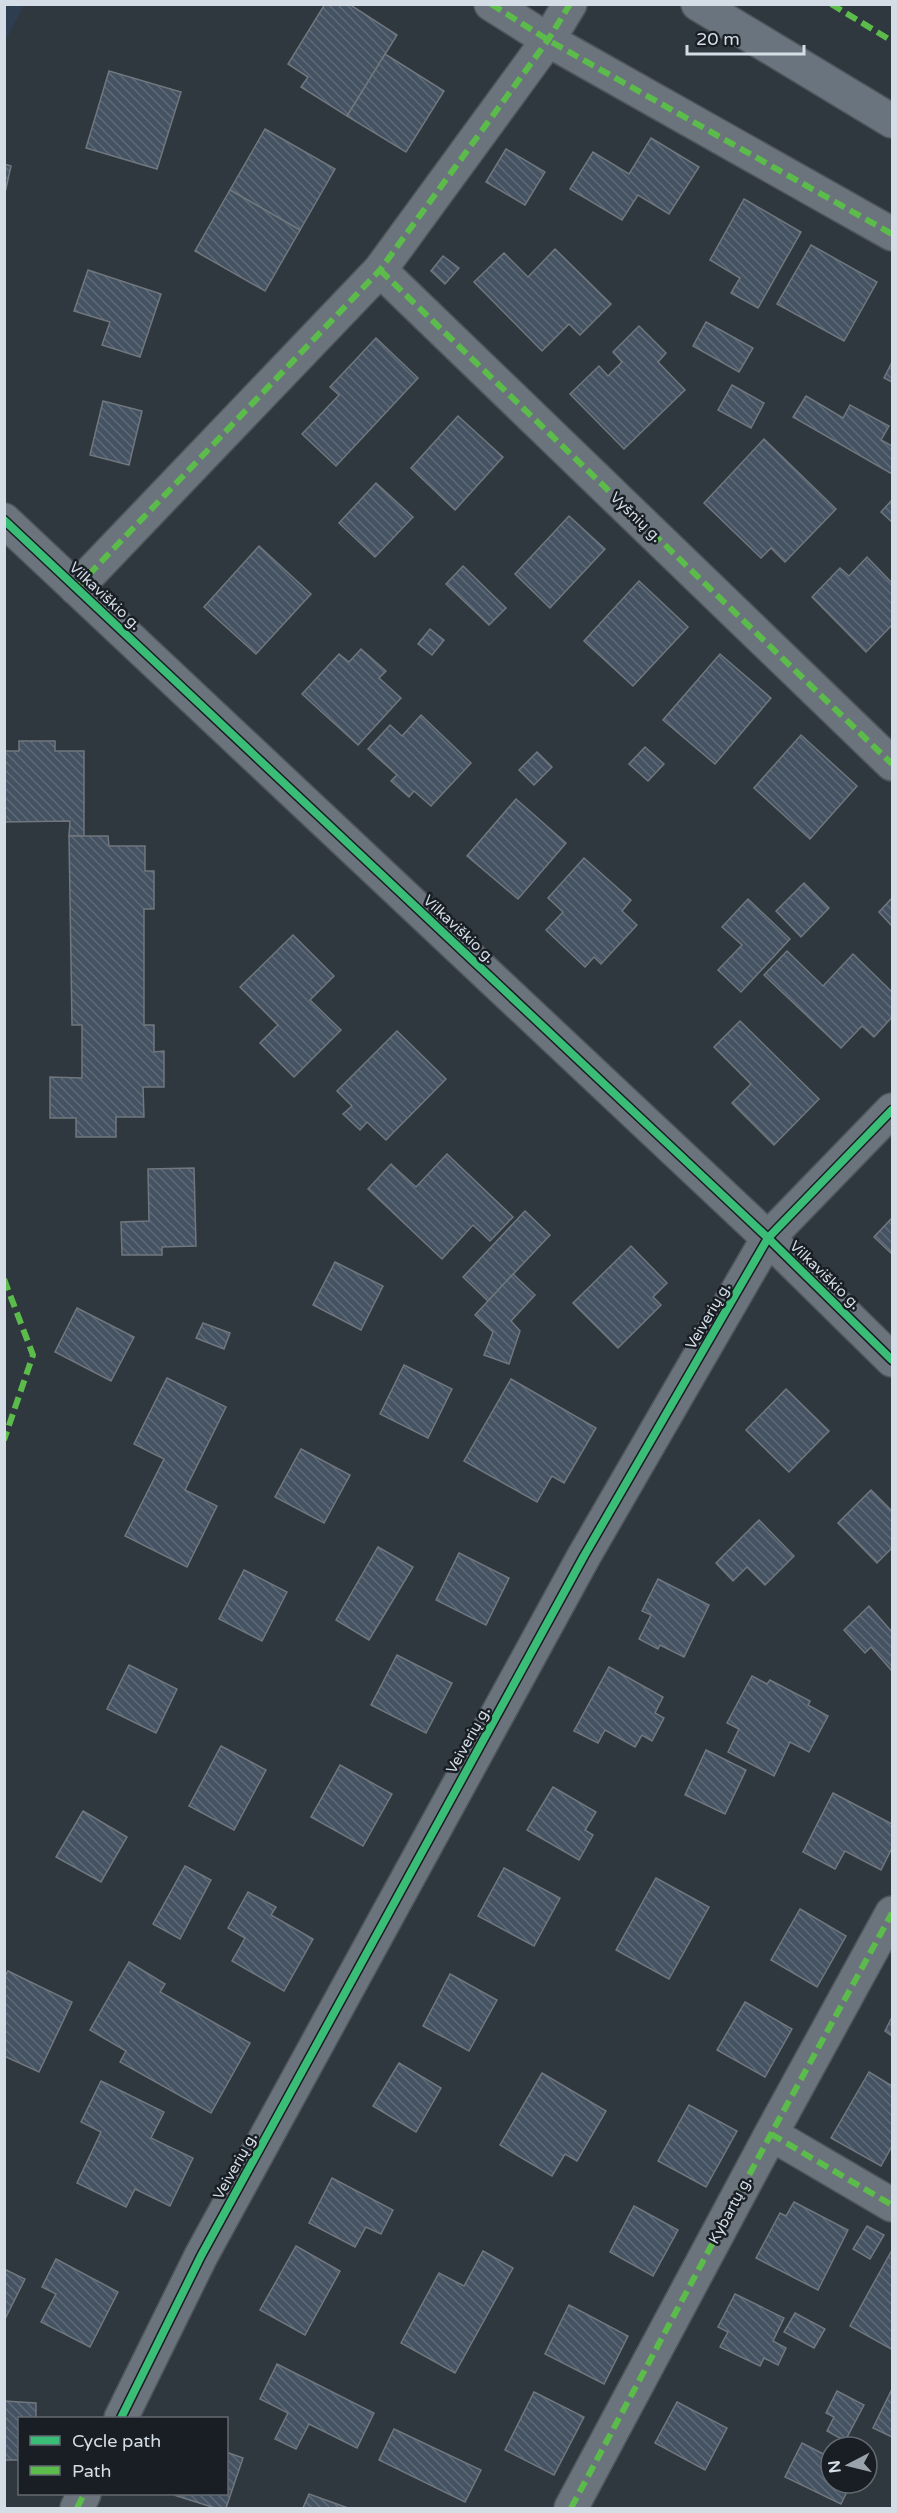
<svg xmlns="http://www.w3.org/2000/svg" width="897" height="2513" viewBox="0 0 897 2513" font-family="'Varela Round',sans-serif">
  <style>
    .built { fill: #2c3e4f }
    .building { fill: url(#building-back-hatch); stroke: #70777e; stroke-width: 1.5 }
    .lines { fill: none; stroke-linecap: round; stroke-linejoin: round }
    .street-casing { stroke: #4e555b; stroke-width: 36 }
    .primary-casing { stroke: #4e555b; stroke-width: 36 }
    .street { stroke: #6b737c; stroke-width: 33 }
    .primary { stroke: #6a747f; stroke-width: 33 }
    .quiet { stroke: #5cbc4b; stroke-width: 6; stroke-dasharray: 12 6; stroke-linecap: butt }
    .cycleway-casing { stroke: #181e24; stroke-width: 11 }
    .cycleway { stroke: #3abd76; stroke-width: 8 }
    .labels { text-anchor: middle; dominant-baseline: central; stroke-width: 5; stroke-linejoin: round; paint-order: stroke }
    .street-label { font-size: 15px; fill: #d4dde6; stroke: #181e24 }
  </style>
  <defs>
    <pattern id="building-back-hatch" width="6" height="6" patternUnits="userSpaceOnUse" patternTransform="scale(1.5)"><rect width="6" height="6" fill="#445261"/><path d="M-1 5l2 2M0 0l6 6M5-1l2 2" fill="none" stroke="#5e6a78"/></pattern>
  </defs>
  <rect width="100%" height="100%" fill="#2f373f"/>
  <polygon class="built" points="5,4 24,5 5,42 4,5"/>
  <g class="building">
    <polygon points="325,4 349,4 397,35 347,116 301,87 308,77 288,64"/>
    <polygon points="385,54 444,91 406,152 347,116"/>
    <polygon points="109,71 181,92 157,169 86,148"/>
    <polygon points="265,129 335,169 300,230 230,190"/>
    <polygon points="651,138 699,167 669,214 638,195 622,220 570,189 593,152 629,174"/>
    <polygon points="506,149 545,172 525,205 486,182"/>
    <polygon points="4,164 11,166 4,197"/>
    <polygon points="230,190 300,230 265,291 195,251"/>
    <polygon points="744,199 801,232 758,308 731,293 740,278 710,260"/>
    <polygon points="811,245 877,282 844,341 777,304"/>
    <polygon points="555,249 611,304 580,335 569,324 542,351 474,282 504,253 528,277"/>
    <polygon points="443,256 459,268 445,284 431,271"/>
    <polygon points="88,270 161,294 140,357 102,345 110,322 74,311"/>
    <polygon points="706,322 753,348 739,372 693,346"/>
    <polygon points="639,326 666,353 658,362 685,390 624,449 570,394 599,366 608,376 622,362 613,352"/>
    <polygon points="376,338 418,378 336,466 302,434 339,395 330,387"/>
    <polygon points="892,362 892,382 884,378"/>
    <polygon points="732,385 764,403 751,428 718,410"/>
    <polygon points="806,396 843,418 850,405 889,426 881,440 892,446 892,474 793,417"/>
    <polygon points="103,401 142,411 129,465 90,455"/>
    <polygon points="458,416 503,457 455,510 411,468"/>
    <polygon points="764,439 836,509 785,562 771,548 761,558 704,503"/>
    <polygon points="376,483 413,517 375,557 339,523"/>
    <polygon points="892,500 892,522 881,512"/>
    <polygon points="569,516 605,549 550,608 515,574"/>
    <polygon points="259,546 311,594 256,654 204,607"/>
    <polygon points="867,557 892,583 892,625 866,652 812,597 840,568 849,576"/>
    <polygon points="463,566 506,608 489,625 446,584"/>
    <polygon points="639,581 688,627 633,686 584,641"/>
    <polygon points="430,629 444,640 432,655 418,644"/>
    <polygon points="361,649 386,671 379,678 401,698 358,745 302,694 339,654 349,662"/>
    <polygon points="720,654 771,698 715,764 663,720"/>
    <polygon points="421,715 471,763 431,806 414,791 409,797 391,781 397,775 368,749 390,725 402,736"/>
    <polygon points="801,735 857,786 810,839 754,788"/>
    <polygon points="19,741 55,741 55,751 84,751 84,836 69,836 70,821 4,822 4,751 19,751"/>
    <polygon points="645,747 664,764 648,781 629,764"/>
    <polygon points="537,752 552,767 534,785 519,770"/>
    <polygon points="516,799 566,843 518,899 467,856"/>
    <polygon points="69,836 108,836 109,846 145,846 145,871 154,871 154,909 144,909 144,1025 154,1025 154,1052 164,1051 164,1087 143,1087 144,1117 116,1117 116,1137 76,1137 76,1118 50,1118 50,1077 82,1078 82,1025 72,1025"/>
    <polygon points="584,858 631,900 622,911 637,925 601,964 594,957 585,967 546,930 563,912 548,898"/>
    <polygon points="804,883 829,908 801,937 776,911"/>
    <polygon points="892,898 892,926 879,912"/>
    <polygon points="748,899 790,939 741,992 718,970 742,945 722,927"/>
    <polygon points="293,935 334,976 310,1000 341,1030 294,1077 260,1043 278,1025 240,987"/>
    <polygon points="787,951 823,986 853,954 892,992 892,1017 874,1037 862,1026 841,1048 764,975"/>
    <polygon points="740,1021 819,1099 774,1145 732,1103 751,1084 714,1047"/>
    <polygon points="397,1031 446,1079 386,1140 367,1122 360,1130 343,1114 352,1106 337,1091"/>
    <polygon points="447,1154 513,1217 490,1241 473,1225 442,1259 368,1189 391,1164 416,1187"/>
    <polygon points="194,1168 196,1246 162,1247 162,1255 122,1255 121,1222 149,1221 148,1169"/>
    <polygon points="525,1211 550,1235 488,1301 463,1277"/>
    <polygon points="892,1218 892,1254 874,1237"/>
    <polygon points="631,1246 667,1283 653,1297 661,1305 618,1348 573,1303"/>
    <polygon points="335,1262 383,1286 361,1330 313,1305"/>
    <polygon points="513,1274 535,1295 511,1321 520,1331 509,1364 484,1355 493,1332 475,1315"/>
    <polygon points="77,1308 134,1337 111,1381 55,1352"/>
    <polygon points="203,1323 230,1333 224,1349 196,1338"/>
    <polygon points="404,1365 452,1389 428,1438 380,1414"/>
    <polygon points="167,1378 226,1407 185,1490 217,1506 187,1567 125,1536 164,1459 134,1444"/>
    <polygon points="511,1379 596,1428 564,1483 552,1476 537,1502 464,1461"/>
    <polygon points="786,1389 829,1431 789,1472 746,1430"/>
    <polygon points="301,1449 350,1475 324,1523 275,1497"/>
    <polygon points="871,1490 892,1511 892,1548 877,1563 838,1523"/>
    <polygon points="759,1520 794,1556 765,1585 747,1567 733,1581 716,1563"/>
    <polygon points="378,1547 413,1567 369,1640 336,1620"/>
    <polygon points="459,1553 509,1578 486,1625 436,1600"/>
    <polygon points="244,1570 287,1592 262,1641 219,1619"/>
    <polygon points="658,1579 709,1605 684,1657 660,1645 658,1649 639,1639 651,1615 642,1611"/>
    <polygon points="869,1606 892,1632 892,1671 871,1647 865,1653 844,1630"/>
    <polygon points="397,1655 452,1683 426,1733 371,1705"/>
    <polygon points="129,1665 177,1689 156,1733 107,1709"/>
    <polygon points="609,1667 663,1697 655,1713 664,1718 652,1741 642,1735 635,1747 605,1730 598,1743 574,1731"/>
    <polygon points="752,1676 767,1684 770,1680 810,1701 808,1705 828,1716 809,1752 790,1742 774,1776 728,1752 739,1729 727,1723"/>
    <polygon points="221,1746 266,1770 234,1830 189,1806"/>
    <polygon points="706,1750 746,1770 725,1814 685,1795"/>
    <polygon points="340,1765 392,1794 363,1846 311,1817"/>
    <polygon points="553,1787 596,1812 585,1830 593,1835 579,1860 527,1830"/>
    <polygon points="833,1793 892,1824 892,1848 881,1870 845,1851 835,1869 803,1852"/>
    <polygon points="83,1811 127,1837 101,1882 56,1857"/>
    <polygon points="185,1866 211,1880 180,1939 153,1924"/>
    <polygon points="504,1868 560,1898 534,1946 478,1916"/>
    <polygon points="656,1878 709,1907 669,1979 616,1950"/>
    <polygon points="248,1892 276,1907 271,1915 313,1939 284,1991 232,1961 245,1938 228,1928"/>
    <polygon points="800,1909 846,1936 817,1987 771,1960"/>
    <polygon points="129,1962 165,1984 160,1992 250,2043 211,2113 120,2062 126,2051 90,2030"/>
    <polygon points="8,1971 72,2002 39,2072 4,2056 4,1978"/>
    <polygon points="450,1974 497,2000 469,2051 423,2026"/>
    <polygon points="745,2002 792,2029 765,2077 717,2050"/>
    <polygon points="892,2017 892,2036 885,2031"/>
    <polygon points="399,2063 441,2088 416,2132 373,2106"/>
    <polygon points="869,2072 892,2086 892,2146 881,2166 831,2138"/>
    <polygon points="542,2073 606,2111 577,2161 565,2154 552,2176 500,2145"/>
    <polygon points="101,2081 164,2112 151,2138 193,2158 170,2206 135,2189 126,2207 77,2183 101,2132 81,2122"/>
    <polygon points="689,2105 737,2131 706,2187 658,2161"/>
    <polygon points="332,2178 393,2210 381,2234 366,2227 355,2247 309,2223"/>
    <polygon points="794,2202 848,2230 818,2290 756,2258 780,2213 786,2216"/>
    <polygon points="634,2206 678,2230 653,2276 610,2252"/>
    <polygon points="867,2226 884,2235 870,2259 853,2249"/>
    <polygon points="296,2246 340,2271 305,2335 260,2310"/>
    <polygon points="892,2250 892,2346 891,2349 850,2326"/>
    <polygon points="483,2251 513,2268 455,2373 401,2343 439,2273 464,2286"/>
    <polygon points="56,2259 118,2292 90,2347 41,2322 56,2294 42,2287"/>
    <polygon points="4,2269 25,2279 5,2319 4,2319"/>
    <polygon points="735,2294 784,2318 773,2341 786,2348 778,2365 764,2358 760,2366 720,2347 728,2332 718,2327"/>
    <polygon points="569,2305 628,2336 604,2384 545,2354"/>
    <polygon points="795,2313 825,2329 814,2348 784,2332"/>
    <polygon points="277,2364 374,2413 357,2448 309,2424 296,2449 275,2439 288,2413 260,2399"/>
    <polygon points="892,2389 892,2437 873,2428"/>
    <polygon points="837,2391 864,2405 845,2441 827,2431 834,2417 826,2413"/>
    <polygon points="534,2392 584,2417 554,2475 505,2450"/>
    <polygon points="4,2401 36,2403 36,2418 20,2418 18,2460 4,2460"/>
    <polygon points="677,2402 727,2428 705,2470 655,2443"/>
    <polygon points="394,2429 481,2470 465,2502 379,2460"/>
    <polygon points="802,2443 831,2458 831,2483 851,2483 841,2504 785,2477"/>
    <polygon points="226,2452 243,2458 226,2508 215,2508 174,2495 226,2494"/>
    <polygon points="309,2494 348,2508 303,2508"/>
  </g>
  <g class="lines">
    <g class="street-casing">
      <g id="street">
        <polyline points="491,4 548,40 892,234"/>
        <polyline points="380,270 892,764"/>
        <polyline points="4,520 768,1238 892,1360"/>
        <polyline points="76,588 380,270 548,40 570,4"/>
        <polyline points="771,2134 892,2205"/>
        <polyline points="121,2418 201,2256 584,1556 768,1238 892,1110"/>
        <polyline points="77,2508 84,2494"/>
        <polyline points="571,2508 771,2134 892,1913"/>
      </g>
    </g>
    <g class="primary-casing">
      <polyline id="primary" points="698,4 892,121"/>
    </g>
    <use href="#street" class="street"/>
    <use href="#primary" class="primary"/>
    <g class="quiet">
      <polyline points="491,4 548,40 892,234"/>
      <polyline points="831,4 892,41"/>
      <polyline points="380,270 892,764"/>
      <polyline points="76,588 380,270 548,40 570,4"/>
      <polyline points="4,1279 33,1355 4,1440"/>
      <polyline points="771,2134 892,2205"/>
      <polyline points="77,2508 84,2494"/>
      <polyline points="571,2508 771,2134 892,1913"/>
    </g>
    <g class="cycleway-casing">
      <g id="cycleway">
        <polyline points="4,520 768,1238 892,1360"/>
        <polyline points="121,2418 201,2256 584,1556 768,1238 892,1110"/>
      </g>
    </g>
    <use href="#cycleway" class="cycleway"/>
  </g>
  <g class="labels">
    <g class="street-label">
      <text transform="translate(636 517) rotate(44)">Vyšnių g.</text>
      <text transform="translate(105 596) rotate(43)">Vilkaviškio g.</text>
      <text transform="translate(459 929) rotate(43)">Vilkaviškio g.</text>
      <text transform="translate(825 1275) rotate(44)">Vilkaviškio g.</text>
      <text transform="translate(708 1316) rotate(-60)">Veiverių g.</text>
      <text transform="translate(468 1740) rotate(-61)">Veiverių g.</text>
      <text transform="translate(235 2166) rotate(-61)">Veiverių g.</text>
      <text transform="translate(730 2210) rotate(-62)">Kybartų g.</text>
    </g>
  </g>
  <rect width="897" height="2513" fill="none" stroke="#d4dde6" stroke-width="12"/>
  <rect x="18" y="2417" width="210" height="78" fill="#181e24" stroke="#636a72" stroke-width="1.5"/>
  <rect x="30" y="2436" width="30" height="9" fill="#3abd76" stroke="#636a72" stroke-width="1.5"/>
  <text x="72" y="2447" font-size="18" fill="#d4dde6">Cycle path</text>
  <rect x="30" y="2466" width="30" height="9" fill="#5cbc4b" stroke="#636a72" stroke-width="1.5"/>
  <text x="72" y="2477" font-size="18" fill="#d4dde6">Path</text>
  <g transform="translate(849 2465) rotate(263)"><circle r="28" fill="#181e24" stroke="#636a72" stroke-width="1.5"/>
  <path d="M0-4.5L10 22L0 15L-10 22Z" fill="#9aa3ac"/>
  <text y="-9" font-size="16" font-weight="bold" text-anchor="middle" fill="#d4dde6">N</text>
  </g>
  <path d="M687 45v9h117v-9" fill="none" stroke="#d4dde6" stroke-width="3"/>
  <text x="696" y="45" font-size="18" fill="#d4dde6" stroke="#181e24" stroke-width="4.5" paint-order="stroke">20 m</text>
</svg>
